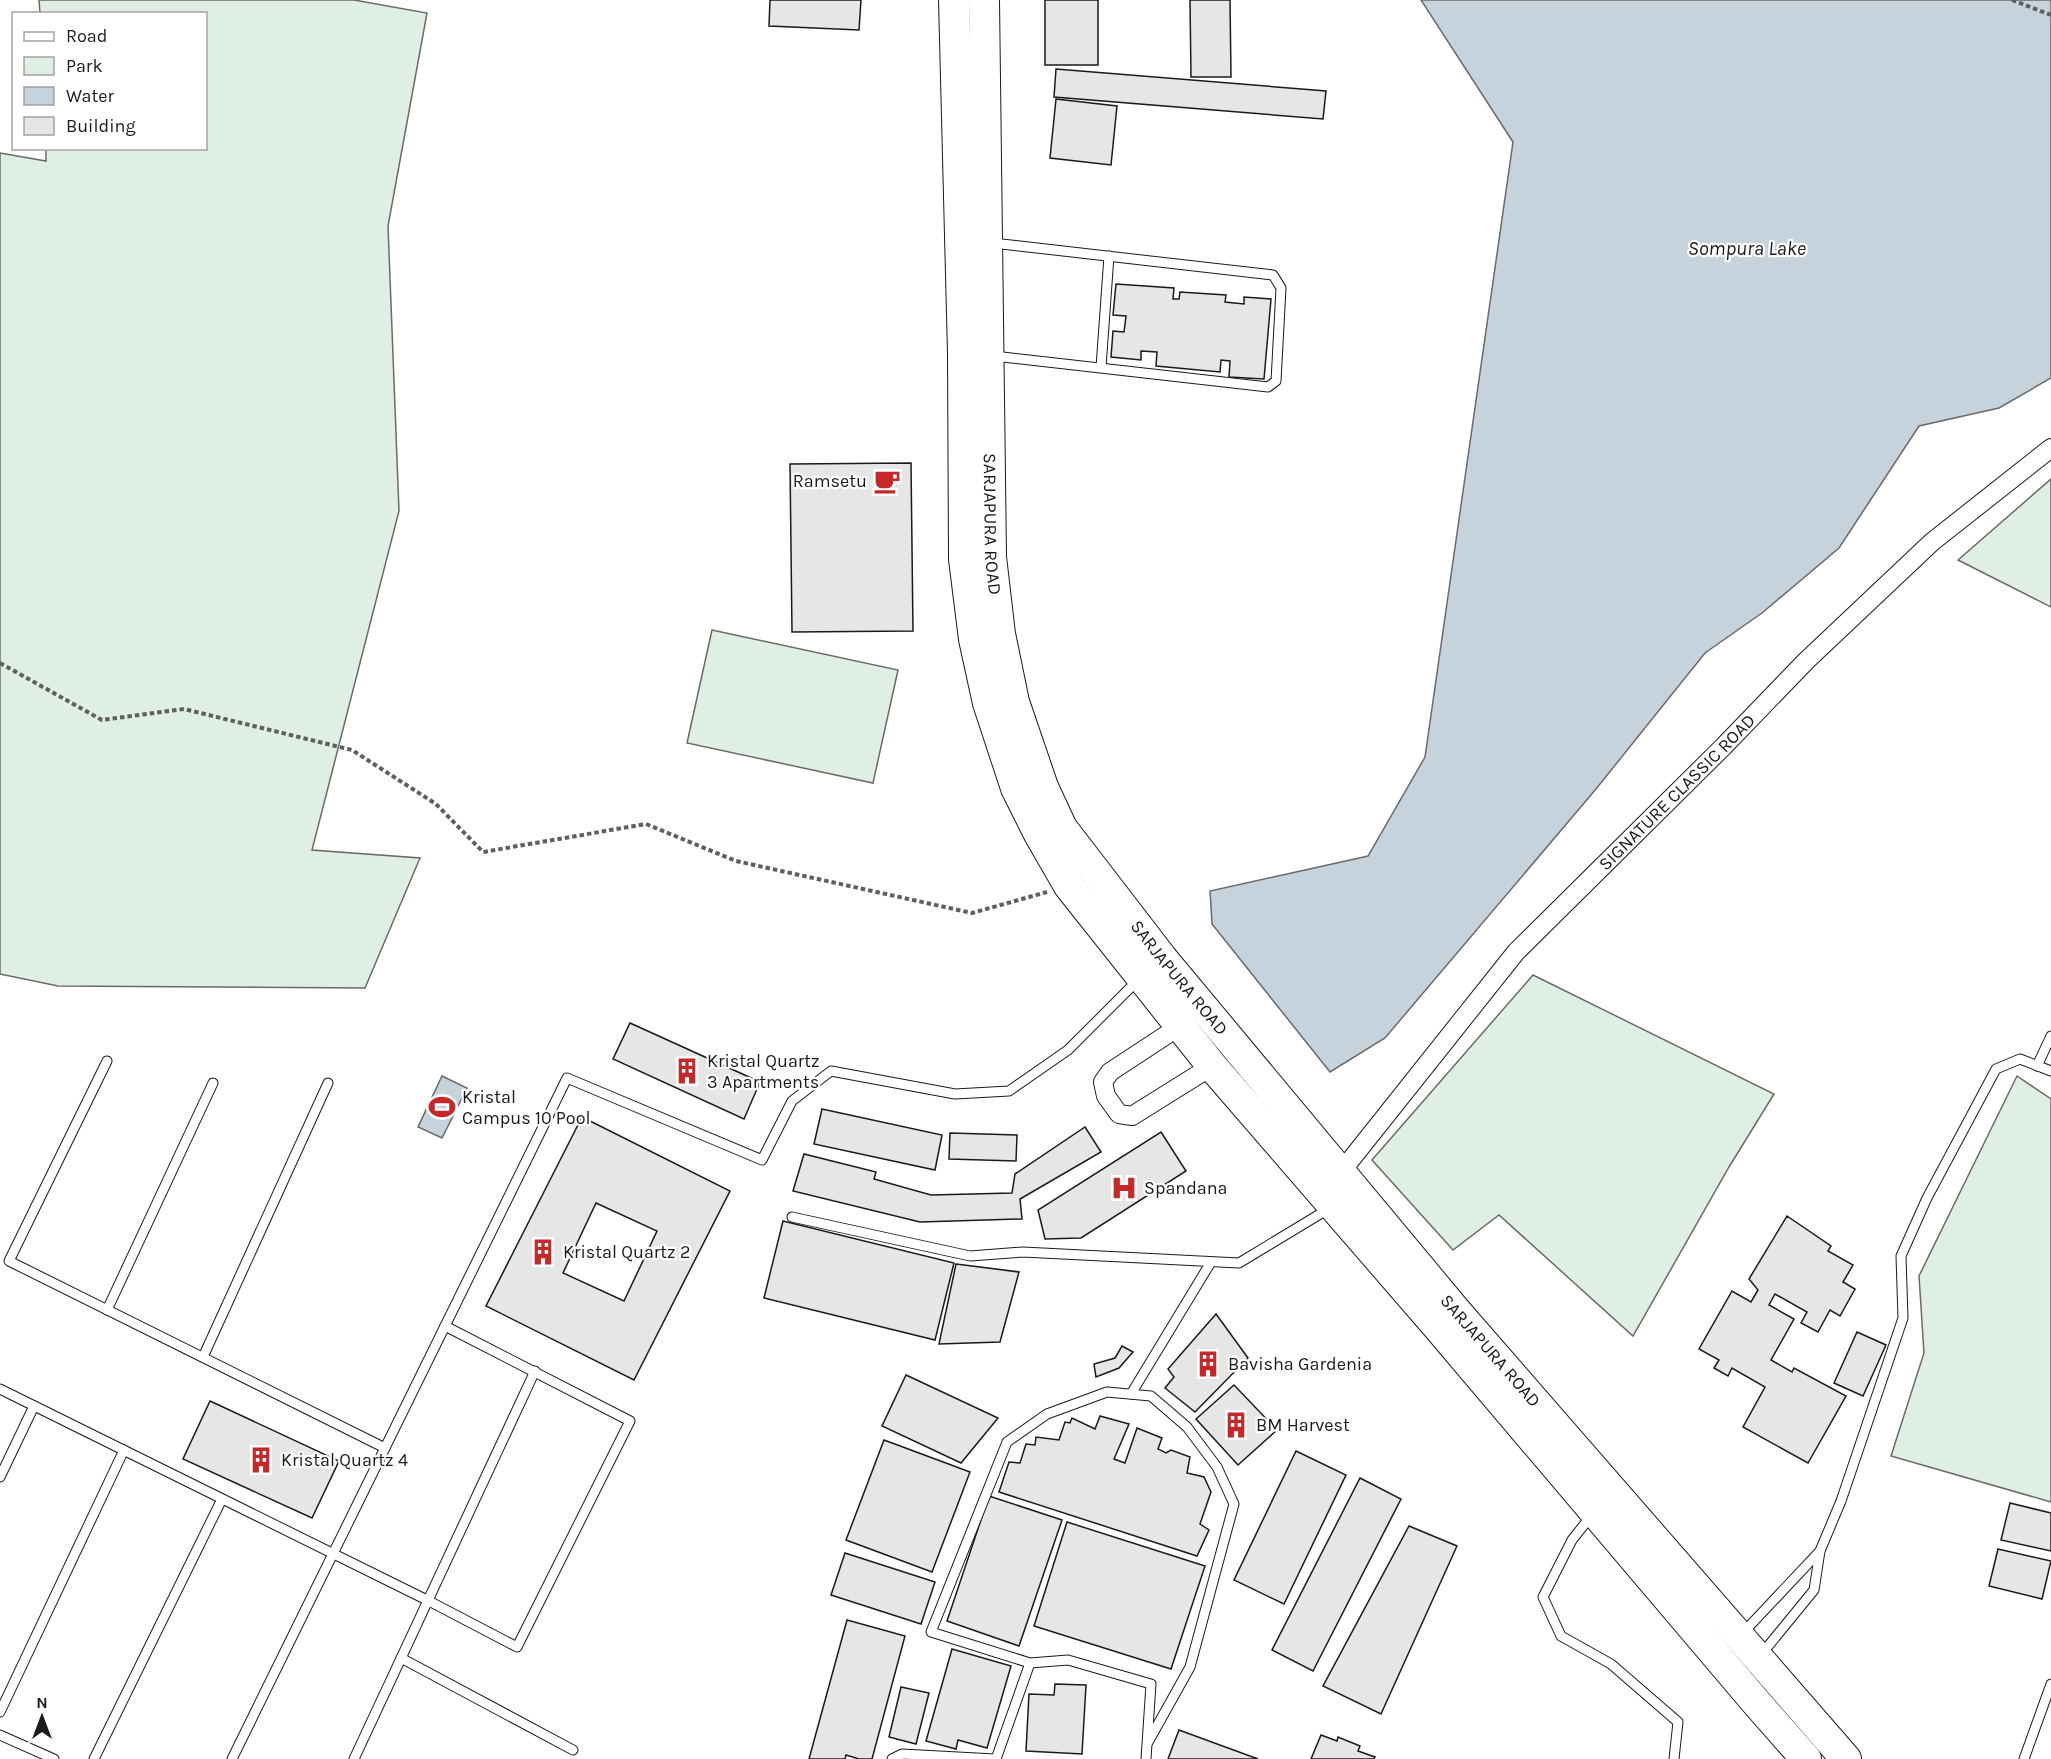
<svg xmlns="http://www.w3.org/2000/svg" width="2051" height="1759" viewBox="0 0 2051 1759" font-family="Karla,sans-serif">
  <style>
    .green { fill: #e0efe3; stroke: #6a6a6a; stroke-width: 1.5 }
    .water { fill: #c6d2dc; stroke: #6a6a6a; stroke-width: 1.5 }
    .building { fill: #e6e6e6; stroke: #1a1a1a; stroke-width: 1.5; fill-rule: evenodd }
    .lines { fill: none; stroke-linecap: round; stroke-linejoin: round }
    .service-casing { stroke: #1a1a1a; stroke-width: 11 }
    .minor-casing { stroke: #1a1a1a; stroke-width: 20 }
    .primary-casing { stroke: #1a1a1a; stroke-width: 32 }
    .path { stroke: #5f5f5f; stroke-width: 4; stroke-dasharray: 4.5 3; stroke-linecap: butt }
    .service { stroke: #fff; stroke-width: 9 }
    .minor { stroke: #fff; stroke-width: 18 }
    .primary { stroke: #fff; stroke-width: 30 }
    .labels { text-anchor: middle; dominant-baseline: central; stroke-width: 4.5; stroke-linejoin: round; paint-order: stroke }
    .poi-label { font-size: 18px; fill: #1a1a1a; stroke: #fff; text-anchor: start }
    .street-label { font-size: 18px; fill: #1a1a1a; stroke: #fff }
    .water-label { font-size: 20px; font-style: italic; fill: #1a1a1a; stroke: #fff }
  </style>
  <rect width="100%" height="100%" fill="#fff"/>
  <g class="green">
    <polygon points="39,0 354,0 427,13 388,226 399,511 312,850 420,858 365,988 58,986 0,974 0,153 46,161 46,149 206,148 206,14 40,13"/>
    <polygon points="2051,479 2051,607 1958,560"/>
    <polygon points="712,630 898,670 873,783 687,743"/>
    <polygon points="1533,975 1774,1094 1729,1167 1633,1336 1499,1215 1453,1250 1372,1160"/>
    <polygon points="2017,1076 2051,1099 2051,1502 1891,1456 1924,1353 1919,1276"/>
  </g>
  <g class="water">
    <polygon points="1421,0 2051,0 2051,378 1999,408 1919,426 1839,548 1762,613 1705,653 1596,789 1385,1038 1330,1072 1212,924 1210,891 1368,856 1425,757 1513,142"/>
    <polygon points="442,1076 467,1088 442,1138 418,1127"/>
  </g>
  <g class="building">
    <polygon points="770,0 861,0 859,30 769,26"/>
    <rect x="1045" y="0" width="53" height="65"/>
    <polygon points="1190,0 1230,0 1231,77 1191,77"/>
    <polygon points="1056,69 1326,91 1323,119 1054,97"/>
    <polygon points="1056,99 1117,106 1111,165 1050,158"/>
    <polygon points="1116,284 1174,288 1173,299 1179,299 1180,292 1226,295 1225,302 1244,304 1244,297 1271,299 1264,379 1229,377 1230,361 1221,360 1220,372 1156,366 1157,352 1141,351 1141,360 1111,357 1113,331 1124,332 1126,316 1113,315"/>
    <polygon points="911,463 913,631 792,632 790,464"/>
    <polygon points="630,1023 760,1082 744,1119 613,1059"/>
    <polygon points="822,1109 942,1135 935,1170 814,1144"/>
    <path d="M582,1117L730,1191L634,1380L486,1306ZM596,1203L657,1231L624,1301L563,1273Z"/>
    <polygon points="1085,1127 1101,1152 1020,1199 1022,1219 920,1222 793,1191 804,1154 876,1172 874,1179 931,1195 1012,1193 1015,1174"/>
    <polygon points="1161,1132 1186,1171 1081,1238 1045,1239 1038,1210"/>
    <polygon points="950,1133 1017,1135 1016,1161 949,1159"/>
    <polygon points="1787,1216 1831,1246 1828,1251 1853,1265 1843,1282 1855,1289 1840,1316 1830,1310 1818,1332 1801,1323 1807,1312 1775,1294 1769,1305 1794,1319 1771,1360 1792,1372 1794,1368 1846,1396 1808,1463 1743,1427 1765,1387 1732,1368 1728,1376 1714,1368 1719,1360 1699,1349 1732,1291 1751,1302 1758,1290 1749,1279"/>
    <polygon points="783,1221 954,1263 935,1340 764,1298"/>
    <polygon points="956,1264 1019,1272 1000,1342 939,1344"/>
    <polygon points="1216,1314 1248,1358 1195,1412 1165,1388 1174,1377 1168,1369"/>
    <polygon points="1857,1332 1886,1345 1863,1396 1834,1383"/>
    <polygon points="1122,1346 1133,1352 1119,1368 1096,1377 1094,1364 1115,1358"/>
    <polygon points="906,1375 998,1418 961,1463 882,1426"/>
    <polygon points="1234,1385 1277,1430 1238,1465 1196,1419"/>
    <polygon points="210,1401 339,1461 312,1518 183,1459"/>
    <polygon points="1100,1416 1129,1424 1114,1459 1125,1463 1137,1428 1162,1438 1158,1449 1166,1453 1171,1450 1190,1457 1187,1473 1204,1477 1211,1492 1200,1524 1209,1530 1197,1556 999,1492 1009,1462 1020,1463 1026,1444 1035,1445 1036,1437 1059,1440 1065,1422 1070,1423 1072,1418 1095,1429"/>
    <polygon points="884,1440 970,1472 932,1572 846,1540"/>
    <polygon points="1296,1451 1346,1475 1284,1604 1234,1580"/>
    <polygon points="1360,1478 1401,1499 1313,1671 1272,1650"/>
    <polygon points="989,1496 1062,1520 1019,1646 947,1621"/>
    <polygon points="2010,1503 2051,1513 2051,1551 2001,1540"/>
    <polygon points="1067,1522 1205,1566 1171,1669 1034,1626"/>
    <polygon points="1409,1526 1457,1546 1381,1714 1323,1686"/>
    <polygon points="1998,1549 2051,1561 2042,1599 1989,1586"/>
    <polygon points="845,1553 935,1582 921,1624 831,1595"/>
    <polygon points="847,1620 905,1636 872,1759 859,1759 846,1755 845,1759 809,1759"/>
    <polygon points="952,1649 1011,1666 987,1748 958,1740 956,1749 926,1741"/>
    <polygon points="1055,1684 1086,1685 1082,1754 1026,1751 1029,1694 1054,1695"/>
    <polygon points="901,1687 929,1693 916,1744 889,1737"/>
    <polygon points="1179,1730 1258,1759 1168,1759"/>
    <polygon points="1321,1735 1337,1741 1338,1737 1360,1746 1358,1751 1375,1757 1374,1759 1311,1759"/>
  </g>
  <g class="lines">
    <g class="service-casing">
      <g id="service">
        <polyline points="993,243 1273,275 1281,288 1276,381 1268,387 994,356"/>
        <polyline points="1101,367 1109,256"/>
        <polyline points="107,1061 9,1261 385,1448"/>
        <polyline points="2037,1066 2051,1036"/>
        <polyline points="792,1217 970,1256 1023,1252 1239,1263 1330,1208"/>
        <polyline points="107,1310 213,1083"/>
        <polyline points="203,1357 328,1083"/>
        <polyline points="0,1389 429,1601 517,1647 630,1421 445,1326"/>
        <polyline points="1131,1394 1211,1262"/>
        <polyline points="0,1477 34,1406"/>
        <polyline points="1591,1516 1572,1540 1543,1597 1561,1636 1611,1664 1678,1722 1674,1759"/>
        <polyline points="1741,1635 1820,1551"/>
        <polyline points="1760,1656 1814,1590 1820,1551 1841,1501 1903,1318 1901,1256 1927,1198 1996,1069 2020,1059 2051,1071"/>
        <polyline points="401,1658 573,1750"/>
        <polyline points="0,1712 124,1450"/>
        <polyline points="0,1735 54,1759"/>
        <polyline points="94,1759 222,1499"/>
        <polyline points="232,1759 567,1078 762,1160 792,1101 831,1071 955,1094 1009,1091 1068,1050 1139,979"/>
        <polyline points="354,1759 535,1371"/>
        <polyline points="892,1759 902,1754 995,1759"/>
        <polyline points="996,1759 1030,1663"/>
        <polyline points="1146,1759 1151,1684 1068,1660 1030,1663 931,1632 1007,1442 1047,1414 1107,1392 1151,1396 1187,1427 1217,1467 1234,1504 1190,1667 1147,1744"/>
        <polyline points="2024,1759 2051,1684"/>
      </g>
    </g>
    <g class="minor-casing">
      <g id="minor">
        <polyline points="1180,1026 1110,1072 1103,1082 1106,1096 1119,1114 1132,1116 1212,1066"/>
        <path id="s1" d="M1341,1172L1516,952L1723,747L1806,661L1932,542L2051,448"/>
      </g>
    </g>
    <g class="primary-casing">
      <g id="primary">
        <polyline points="954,0 963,353 964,559 974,639 988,703 1016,788 1039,834 1069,886 1212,1066 1437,1326 1755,1701 1806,1759"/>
        <path id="s2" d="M984,0L991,557L1000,634L1014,702L1043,787L1062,828L1162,958L1456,1311L1846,1759"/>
      </g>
    </g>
    <g class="path">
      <polyline points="2012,0 2051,15"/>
      <polyline points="0,663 102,720 184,709 352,750 436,804 483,852 646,824 736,861 972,913 1047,892"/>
    </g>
    <use href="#service" class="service"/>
    <use href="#minor" class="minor"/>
    <use href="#primary" class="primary"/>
  </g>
  <defs>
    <g id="cafe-bare" transform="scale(2.07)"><path d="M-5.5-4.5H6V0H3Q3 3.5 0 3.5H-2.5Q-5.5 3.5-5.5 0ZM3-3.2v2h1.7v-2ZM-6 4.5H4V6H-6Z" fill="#c62828" stroke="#fff" stroke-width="2.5" paint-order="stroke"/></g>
    <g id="building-bare" transform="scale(2.07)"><path d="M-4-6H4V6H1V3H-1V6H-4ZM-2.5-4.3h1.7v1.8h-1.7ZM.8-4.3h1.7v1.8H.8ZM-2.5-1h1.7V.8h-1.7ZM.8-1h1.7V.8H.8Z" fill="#c62828" stroke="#fff" stroke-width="2.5" paint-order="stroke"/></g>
    <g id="stadium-bare" transform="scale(2.07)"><path d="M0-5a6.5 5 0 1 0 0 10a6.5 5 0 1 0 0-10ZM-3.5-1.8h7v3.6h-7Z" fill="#c62828" stroke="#fff" stroke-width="2.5" paint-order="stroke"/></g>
    <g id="hospital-bare" transform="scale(2.07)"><path d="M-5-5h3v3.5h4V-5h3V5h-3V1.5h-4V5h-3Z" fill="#c62828" stroke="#fff" stroke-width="2.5" paint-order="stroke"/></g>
  </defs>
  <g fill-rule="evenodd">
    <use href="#cafe-bare" x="887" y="481"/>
    <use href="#building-bare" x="687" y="1071"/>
    <use href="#stadium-bare" x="442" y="1107"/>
    <use href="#hospital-bare" x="1124" y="1188"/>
    <use href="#building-bare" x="543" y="1252"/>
    <use href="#building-bare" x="1208" y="1364"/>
    <use href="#building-bare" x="1236" y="1425"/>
    <use href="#building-bare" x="261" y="1460"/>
  </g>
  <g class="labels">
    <g class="poi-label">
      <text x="867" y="481" text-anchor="end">Ramsetu</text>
      <text x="707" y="1061">Kristal Quartz<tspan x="707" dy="21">3 Apartments</tspan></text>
      <text x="462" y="1097">Kristal<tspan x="462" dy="21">Campus 10 Pool</tspan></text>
      <text x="1144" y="1188">Spandana</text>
      <text x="563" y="1252">Kristal Quartz 2</text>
      <text x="1228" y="1364">Bavisha Gardenia</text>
      <text x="1256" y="1425">BM Harvest</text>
      <text x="281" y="1460">Kristal Quartz 4</text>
    </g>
    <g class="street-label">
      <text stroke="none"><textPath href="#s2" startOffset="524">SARJAPURA ROAD</textPath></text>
      <text stroke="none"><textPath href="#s1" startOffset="508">SIGNATURE CLASSIC ROAD</textPath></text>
      <text stroke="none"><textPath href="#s2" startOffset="1029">SARJAPURA ROAD</textPath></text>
      <text stroke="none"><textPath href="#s2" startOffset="1515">SARJAPURA ROAD</textPath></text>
    </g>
    <g class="water-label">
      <text x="1747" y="248">Sompura Lake</text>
    </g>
  </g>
  <rect x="12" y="12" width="195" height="138" fill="#ffffff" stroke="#a3a3a3" stroke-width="1.5"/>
  <rect x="24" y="32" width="30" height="9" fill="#ffffff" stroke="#a3a3a3" stroke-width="1.5"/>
  <text x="66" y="42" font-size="18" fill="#1a1a1a">Road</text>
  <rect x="24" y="57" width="30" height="18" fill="#e0efe3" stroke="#a3a3a3" stroke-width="1.5"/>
  <text x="66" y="72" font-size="18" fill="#1a1a1a">Park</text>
  <rect x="24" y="87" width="30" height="18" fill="#c6d2dc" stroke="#a3a3a3" stroke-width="1.5"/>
  <text x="66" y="102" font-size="18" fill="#1a1a1a">Water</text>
  <rect x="24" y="117" width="30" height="18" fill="#e6e6e6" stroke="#a3a3a3" stroke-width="1.5"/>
  <text x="66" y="132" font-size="18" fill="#1a1a1a">Building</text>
  <g transform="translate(42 1717)" stroke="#ffffff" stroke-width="4.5" paint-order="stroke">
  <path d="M0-4.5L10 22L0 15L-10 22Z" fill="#1a1a1a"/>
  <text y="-9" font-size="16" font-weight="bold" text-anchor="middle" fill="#1a1a1a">N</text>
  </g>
</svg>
